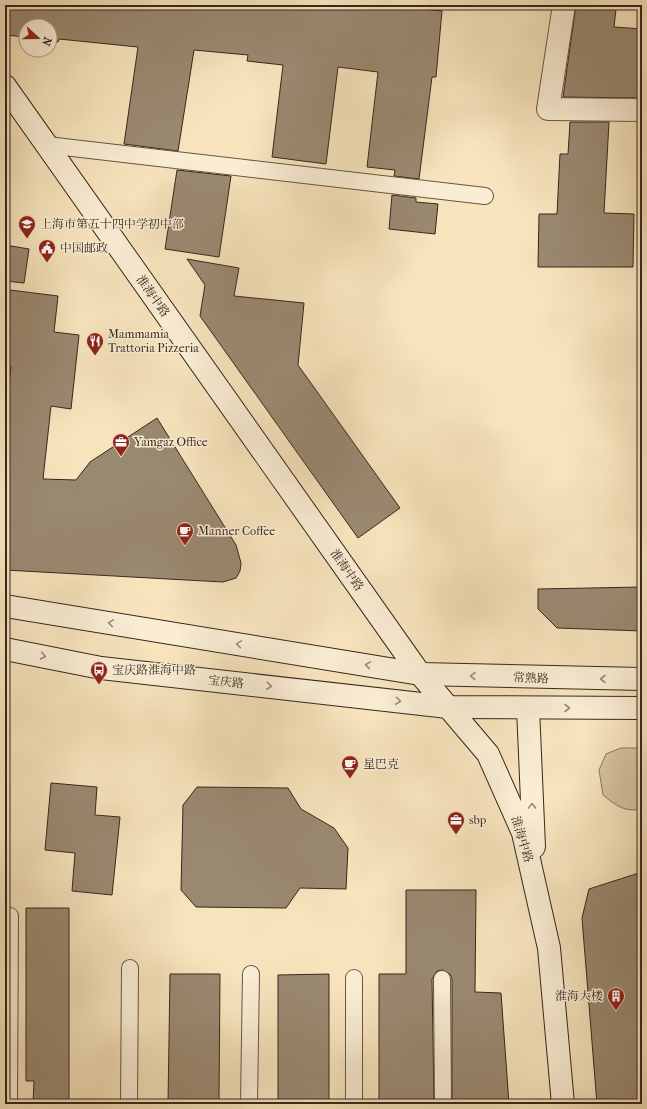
<svg xmlns="http://www.w3.org/2000/svg" width="647" height="1109" viewBox="0 0 647 1109" font-family="'IM FELL French Canon','Noto Serif SC',serif">
  <style>
    .green { fill: #d6c4a2; stroke: #867660 }
    .building { fill: #9a8971; stroke: #36271e }
    .lines { fill: none; stroke-linecap: round; stroke-linejoin: round }
    .lane-casing { stroke: #665646; stroke-width: 18 }
    .street-casing { stroke: #665646; stroke-width: 24 }
    .secondary-casing { stroke: #36271e; stroke-width: 24 }
    .lane { stroke: #faedd4; stroke-width: 16 }
    .street { stroke: #faedd4; stroke-width: 22 }
    .secondary { stroke: #faedd4; stroke-width: 22 }
    .oneway { stroke: #988a79 }
    .labels { text-anchor: middle; dominant-baseline: central; stroke-width: 3; stroke-linejoin: round; paint-order: stroke }
    .poi-label { font-size: 12px; fill: #36271e; stroke: #faedd4; text-anchor: start }
    .street-label { font-size: 12px; fill: #36271e; stroke: #faedd4 }
  </style>
  <rect width="100%" height="100%" fill="#f7e4bd"/>
  <filter id="stains"><feTurbulence type="fractalNoise" baseFrequency=".005" numOctaves="4"/><feColorMatrix values="0 0 0 0 .2 0 0 0 0 .09 0 0 0 0 .02 0 0 0 .5 -.17"/></filter>
  <radialGradient id="worn" r=".72"><stop offset=".6" stop-color="#630" stop-opacity="0"/><stop offset="1" stop-color="#630" stop-opacity=".3"/></radialGradient>
  <path class="green" d="M621,748H642V808C627,814 615,805 603,795L599,770L606,754Z"/>
  <g class="building">
    <polygon points="5,5 383,5 442,11 436,77 432,77 419,179 394,176 395,170 367,167 378,72 338,67 326,164 272,157 283,65 247,61 248,55 194,50 178,151 124,144 138,47 59,39 58,42 50,41 50,26 26,26 26,37 5,35"/>
    <polygon points="576,5 589,5 616,9 614,27 642,29 642,98 563,97"/>
    <polygon points="570,122 609,122 604,213 634,214 633,267 538,267 539,214 557,214 560,154 568,154"/>
    <polygon points="177,170 231,176 219,257 165,249"/>
    <polygon points="392,195 416,198 416,202 438,204 435,234 389,229"/>
    <polygon points="5,245 29,249 24,283 5,281"/>
    <polygon points="187,259 239,268 234,296 304,303 298,365 400,508 358,538 200,316 205,285"/>
    <polygon points="10,290 58,296 54,332 79,335 71,409 51,406 43,479 76,480 90,462 157,418 236,545 241,563 240,571 236,578 223,582 5,570 5,416 11,367 5,366 5,330"/>
    <polygon points="642,587 642,631 557,628 538,609 538,589"/>
    <polygon points="51,783 97,787 95,815 120,817 112,895 72,891 75,853 45,850"/>
    <polygon points="197,787 288,788 301,809 334,828 348,848 346,889 300,888 286,908 196,907 181,890 183,805"/>
    <polygon points="642,872 642,1104 597,1104 582,918 589,889"/>
    <polygon points="406,890 476,890 475,992 501,993 509,1104 452,1104 452,979 450,974 442,970 437,971 432,979 434,1104 379,1104 379,974 406,974"/>
    <polygon points="26,908 69,908 69,1104 33,1104 34,1081 26,1081"/>
    <polygon points="170,974 220,974 219,1101 213,1101 213,1104 168,1104"/>
    <polygon points="329,974 329,1102 323,1102 323,1104 278,1104 278,975"/>
  </g>
  <g class="lines">
    <g class="lane-casing">
      <g id="lane">
        <polyline points="47,145 485,196"/>
        <polyline points="442,979 443,1104"/>
        <polyline points="9,1104 10,916"/>
        <polyline points="129,1104 130,968"/>
        <polyline points="249,1104 251,974"/>
        <polyline points="354,1104 354,978"/>
      </g>
    </g>
    <g class="street-casing">
      <polyline id="street" points="564,5 548,109 642,110"/>
    </g>
    <g class="secondary-casing">
      <g id="secondary">
        <polyline points="5,86 420,674 488,754 523,833 549,948 563,1104"/>
        <polyline points="5,606 420,674 642,679"/>
        <polyline points="5,649 101,668 448,707 642,708"/>
        <polyline points="528,708 534,847"/>
      </g>
    </g>
    <use href="#lane" class="lane"/>
    <use href="#street" class="street"/>
    <use href="#secondary" class="secondary"/>
  </g>
  <defs><path id="oneway-chevron" d="M-2-3.5L2.5 0L-2 3.5" fill="none" stroke-width="1.6" stroke-linecap="round" stroke-linejoin="round"/></defs>
  <g class="oneway">
    <use href="#oneway-chevron" transform="translate(111 623) rotate(-171)"/>
    <use href="#oneway-chevron" transform="translate(239 644) rotate(-171)"/>
    <use href="#oneway-chevron" transform="translate(43 656) rotate(11)"/>
    <use href="#oneway-chevron" transform="translate(368 665) rotate(-171)"/>
    <use href="#oneway-chevron" transform="translate(473 676) rotate(-178)"/>
    <use href="#oneway-chevron" transform="translate(603 679) rotate(-180)"/>
    <use href="#oneway-chevron" transform="translate(269 686) rotate(6)"/>
    <use href="#oneway-chevron" transform="translate(398 701) rotate(8)"/>
    <use href="#oneway-chevron" transform="translate(567 708)"/>
    <use href="#oneway-chevron" transform="translate(532 806) rotate(-92)"/>
  </g>
  <defs>
    <g id="school-pin" transform="scale(0.9)"><path d="M0 17L-7.5 6A9.5 9.5 0 1 1 7.5 6Z" fill="#8f2418" stroke="#faedd4"/><path d="M0-5L7-2L0 1L-7-2ZM-4 1L0 2.5L4 1V4Q0 6-4 4Z" fill="#fff"/></g>
    <g id="civic-pin" transform="scale(0.9)"><path d="M0 17L-7.5 6A9.5 9.5 0 1 1 7.5 6Z" fill="#8f2418" stroke="#faedd4"/><path d="M-.6-6.5H3V-4.5H.6V-3L4-1V1h2V6H-6V1h2V-1L-.6-3ZM-1.2 2.5V6h2.4V2.5Z" fill="#fff"/></g>
    <g id="restaurant-pin" transform="scale(0.9)"><path d="M0 17L-7.5 6A9.5 9.5 0 1 1 7.5 6Z" fill="#8f2418" stroke="#faedd4"/><path d="M-5-6h1v4h1v-4h1v4h1v-4h1v5L-1.5 .5V6h-2V.5L-5-1ZM5-6V6H3V1.5H1.5Q1.5-4 5-6Z" fill="#fff"/></g>
    <g id="office-pin" transform="scale(0.9)"><path d="M0 17L-7.5 6A9.5 9.5 0 1 1 7.5 6Z" fill="#8f2418" stroke="#faedd4"/><path d="M-6-3h4V-5.5h4V-3h4V5H-6ZM-1-4.5V-3h2v-1.5ZM-6 0V1H6V0Z" fill="#fff"/></g>
    <g id="cafe-pin" transform="scale(0.9)"><path d="M0 17L-7.5 6A9.5 9.5 0 1 1 7.5 6Z" fill="#8f2418" stroke="#faedd4"/><path d="M-5.5-4.5H6V0H3Q3 3.5 0 3.5H-2.5Q-5.5 3.5-5.5 0ZM3-3.2v2h1.7v-2ZM-6 4.5H4V6H-6Z" fill="#fff"/></g>
    <g id="bus-pin" transform="scale(0.9)"><path d="M0 17L-7.5 6A9.5 9.5 0 1 1 7.5 6Z" fill="#8f2418" stroke="#faedd4"/><path d="M-5-6H5V4H4V6H2V4H-2V6H-4V4H-5ZM-3.5-4V0h7V-4ZM-3.5 1.2v1.5H-2V1.2ZM2 1.2v1.5H3.5V1.2Z" fill="#fff"/></g>
    <g id="building-pin" transform="scale(0.9)"><path d="M0 17L-7.5 6A9.5 9.5 0 1 1 7.5 6Z" fill="#8f2418" stroke="#faedd4"/><path d="M-4-6H4V6H1V3H-1V6H-4ZM-2.5-4.3h1.7v1.8h-1.7ZM.8-4.3h1.7v1.8H.8ZM-2.5-1h1.7V.8h-1.7ZM.8-1h1.7V.8H.8Z" fill="#fff"/></g>
  </defs>
  <g fill-rule="evenodd">
    <use href="#school-pin" x="27" y="224"/>
    <use href="#civic-pin" x="47" y="248"/>
    <use href="#restaurant-pin" x="95" y="341"/>
    <use href="#office-pin" x="121" y="442"/>
    <use href="#cafe-pin" x="185" y="531"/>
    <use href="#bus-pin" x="99" y="670"/>
    <use href="#cafe-pin" x="350" y="764"/>
    <use href="#office-pin" x="456" y="820"/>
    <use href="#building-pin" x="616" y="996"/>
  </g>
  <g class="labels">
    <g class="poi-label">
      <text x="40" y="224">上海市第五十四中学初中部</text>
      <text x="60" y="248">中国邮政</text>
      <text x="108" y="334">Mammamia<tspan x="108" dy="14">Trattoria Pizzeria</tspan></text>
      <text x="134" y="442">Yamgaz Office</text>
      <text x="198" y="531">Manner Coffee</text>
      <text x="112" y="670">宝庆路淮海中路</text>
      <text x="363" y="764">星巴克</text>
      <text x="469" y="820">sbp</text>
      <text x="603" y="996" text-anchor="end">淮海大楼</text>
    </g>
    <g class="street-label">
      <text transform="translate(153 296) rotate(55)">淮海中路</text>
      <text transform="translate(347 570) rotate(55)">淮海中路</text>
      <text transform="translate(531 678) rotate(2)">常熟路</text>
      <text transform="translate(226 682) rotate(6)">宝庆路</text>
      <text transform="translate(522 839) rotate(73)">淮海中路</text>
    </g>
  </g>
  <rect width="647" height="1109" fill="none" stroke="#f7e4bd" stroke-width="20"/>
  <rect x="6" y="6" width="635" height="1097" fill="none" stroke="#36271e" stroke-width="2"/>
  <rect x="10" y="10" width="627" height="1089" fill="none" stroke="#36271e"/>
  <g transform="translate(38 38) rotate(111)"><circle r="19" fill="#faedd4" stroke="#ac9e8b"/>
  <path d="M0-3L7 15L0 10L-7 15Z" fill="#8f2418"/>
  <text y="-6" font-size="11" font-weight="bold" text-anchor="middle" fill="#36271e">N</text>
  </g>
  <rect width="100%" height="100%" filter="url(#stains)"/>
  <rect width="100%" height="100%" fill="url(#worn)"/>
</svg>
